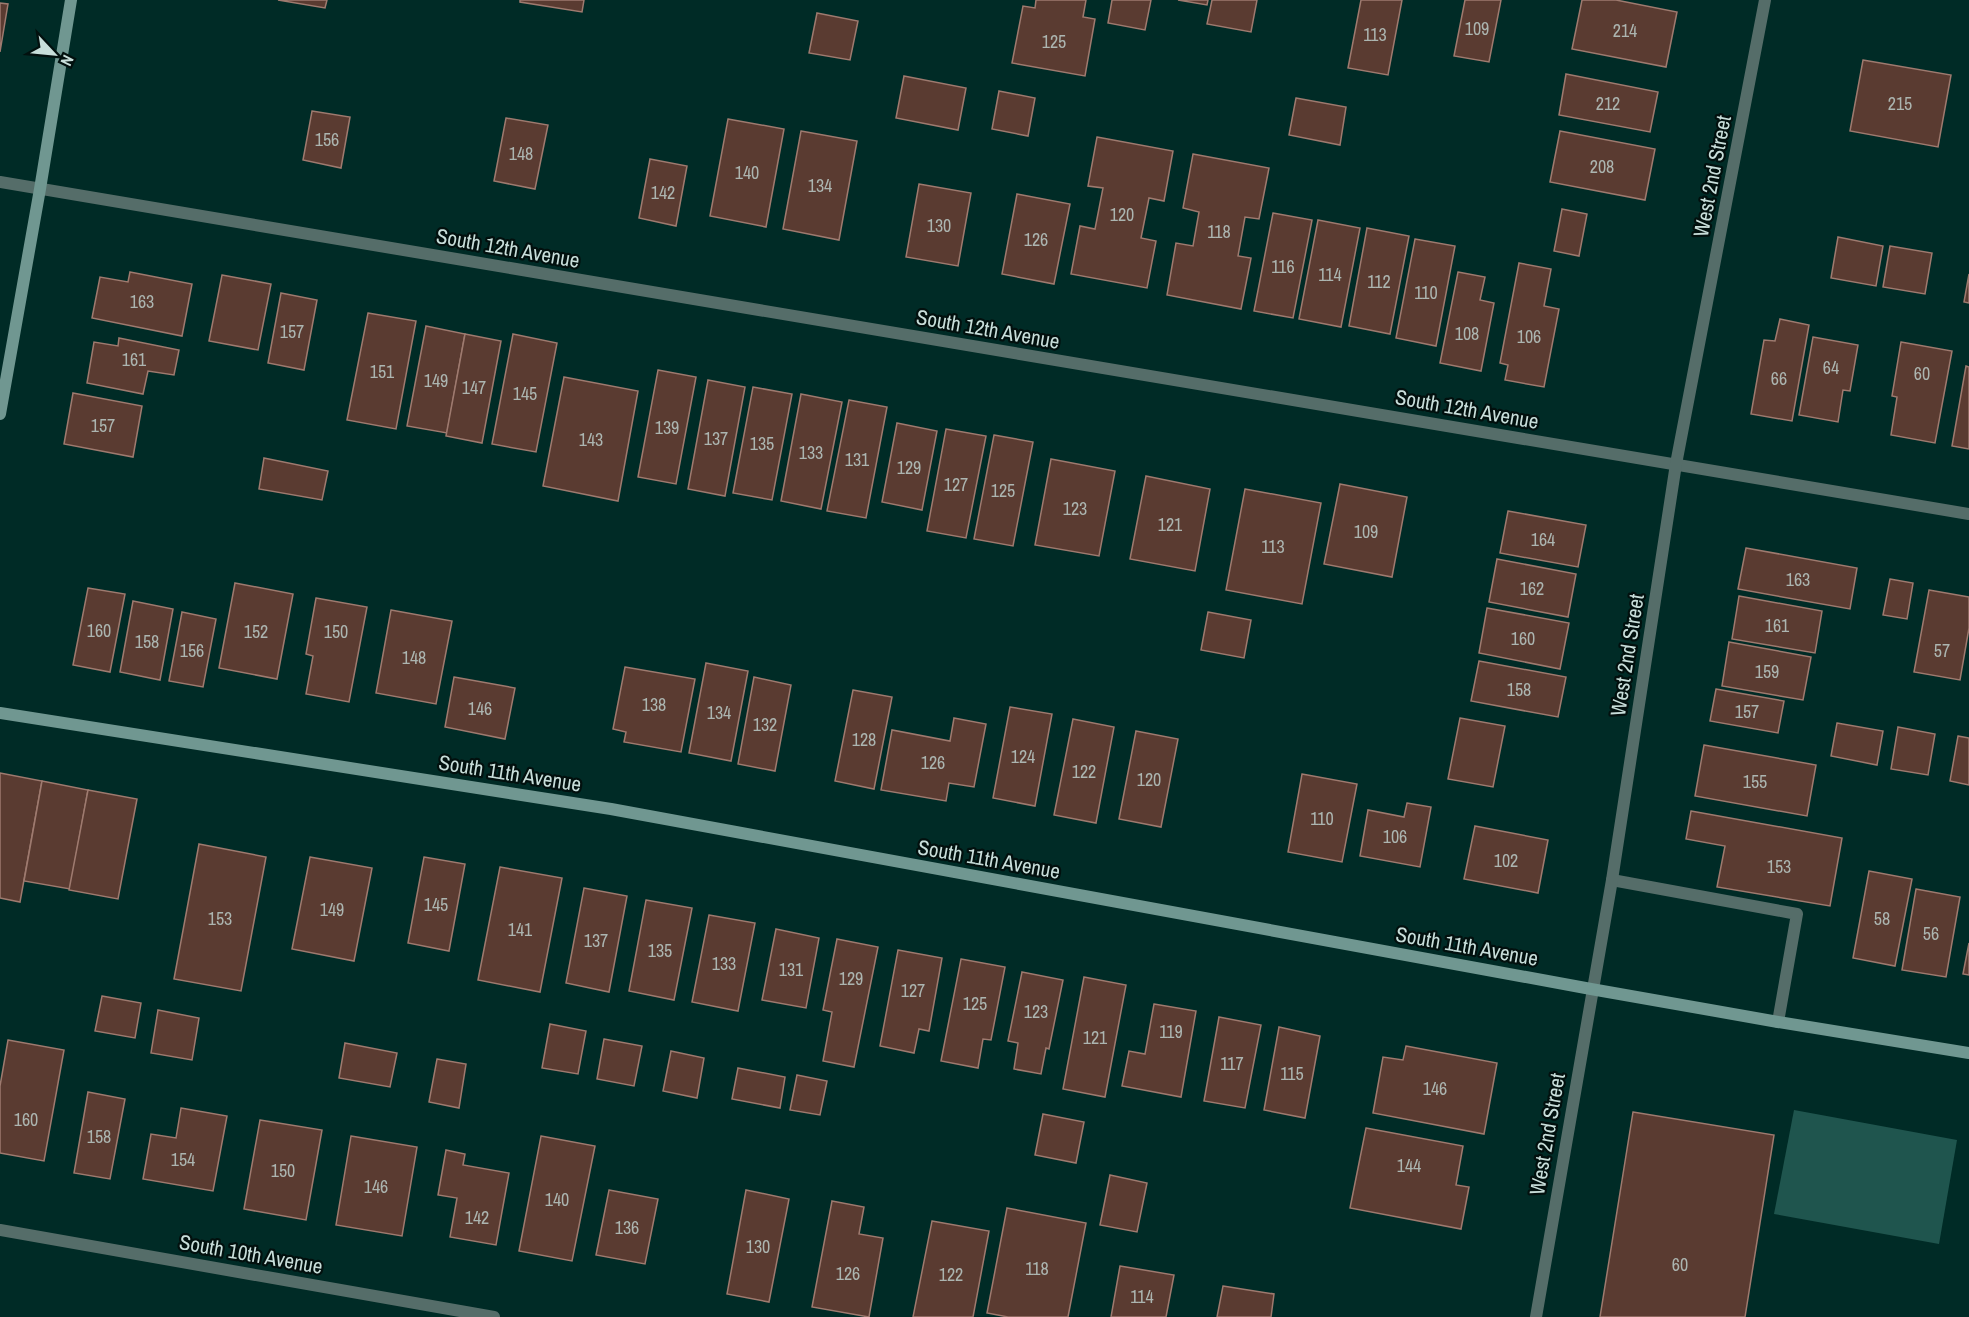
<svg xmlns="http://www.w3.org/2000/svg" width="1969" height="1317" viewBox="0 0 1969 1317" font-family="'Archivo Narrow',sans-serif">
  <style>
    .green { fill: #1f554e }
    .building { fill: #5a3b31; stroke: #9e7a6f; stroke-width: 1.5 }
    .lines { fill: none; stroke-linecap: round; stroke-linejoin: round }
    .lane { stroke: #556d69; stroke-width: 12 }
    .street { stroke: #556d69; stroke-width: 12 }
    .secondary { stroke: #709791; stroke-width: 12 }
    .labels { text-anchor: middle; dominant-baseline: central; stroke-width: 4.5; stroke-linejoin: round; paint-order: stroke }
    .number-label { font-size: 18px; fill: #acb5b0 }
    .street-label { font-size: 21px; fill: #c8deda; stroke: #02100e }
  </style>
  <rect width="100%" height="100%" fill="#002b26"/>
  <polygon class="green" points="1794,1110 1957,1140 1939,1244 1774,1214"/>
  <g class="building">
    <polygon points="278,0 327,0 325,8"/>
    <polygon points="520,0 584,0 582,12 520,2"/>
    <polygon points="1036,0 1086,0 1083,17 1095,19 1085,76 1012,63 1023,6 1035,8"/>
    <polygon points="1112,0 1151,0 1145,30 1108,23"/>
    <polygon points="1178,0 1208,0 1207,5"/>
    <polygon points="1212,0 1257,0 1251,32 1207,24"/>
    <polygon points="1361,0 1402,0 1388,75 1348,68"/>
    <polygon points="1465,0 1501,0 1489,62 1454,56"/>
    <polygon points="1582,0 1616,0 1677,12 1666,67 1572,49"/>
    <polygon points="0,3 8,4 0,52"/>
    <polygon points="817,13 858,21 850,60 809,53"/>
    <polygon points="1863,60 1951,75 1938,147 1850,131"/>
    <polygon points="1566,74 1658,92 1650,132 1559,115"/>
    <polygon points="904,76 966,88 958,130 896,118"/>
    <polygon points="999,91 1035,98 1028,136 992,129"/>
    <polygon points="1296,98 1346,107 1340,145 1289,135"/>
    <polygon points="312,111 350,117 341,168 303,160"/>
    <polygon points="506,118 548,125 535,189 494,181"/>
    <polygon points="728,119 784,129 766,227 710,216"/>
    <polygon points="801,131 857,141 839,240 783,229"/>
    <polygon points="1560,131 1655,149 1645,200 1550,182"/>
    <polygon points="1097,137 1173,151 1164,201 1149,198 1141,238 1156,241 1147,288 1071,274 1080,226 1095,229 1103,188 1088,186"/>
    <polygon points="1193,154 1269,168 1259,219 1245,217 1238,256 1251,258 1241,309 1167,295 1176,243 1193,246 1199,212 1183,208"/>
    <polygon points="650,159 687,166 676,226 639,218"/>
    <polygon points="919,184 971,193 958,266 906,257"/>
    <polygon points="1017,194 1070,204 1054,284 1002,274"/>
    <polygon points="1562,209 1587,214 1579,256 1554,251"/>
    <polygon points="1273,213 1312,220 1293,318 1254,311"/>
    <polygon points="1318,220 1360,228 1341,327 1299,319"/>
    <polygon points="1367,228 1409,236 1390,334 1349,326"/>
    <polygon points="1838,237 1883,246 1876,286 1831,278"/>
    <polygon points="1415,239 1455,246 1436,346 1396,338"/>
    <polygon points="1890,246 1932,253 1925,294 1883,287"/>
    <polygon points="1519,263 1551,269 1544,306 1559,309 1544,387 1505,380 1508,365 1500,363"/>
    <polygon points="130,272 192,284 182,336 92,318 100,277 128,282"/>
    <polygon points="1458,272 1485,277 1480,300 1494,303 1481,371 1440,363"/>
    <polygon points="1969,274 1969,303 1964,302"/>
    <polygon points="222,275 271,284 258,350 209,341"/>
    <polygon points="281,293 317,300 304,370 268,363"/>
    <polygon points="368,313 416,321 396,429 347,420"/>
    <polygon points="1780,319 1809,325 1792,421 1751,414 1764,340 1775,341"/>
    <polygon points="426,326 465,334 447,433 407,426"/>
    <polygon points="465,334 501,341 482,443 446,436"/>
    <polygon points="513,334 557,343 536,452 492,444"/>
    <polygon points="1813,337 1858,345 1850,391 1843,390 1838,422 1799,415"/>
    <polygon points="119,338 179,350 174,375 148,371 143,394 87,383 94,342 118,346"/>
    <polygon points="1901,342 1952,351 1935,443 1891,435 1897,397 1892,396"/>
    <polygon points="1966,366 1969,367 1969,449 1952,446"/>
    <polygon points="658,370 696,377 676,484 638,477"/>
    <polygon points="564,377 638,391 618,501 543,486"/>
    <polygon points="708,380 745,387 725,496 688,489"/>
    <polygon points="753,387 792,394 772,500 733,493"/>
    <polygon points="73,393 142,406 133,457 64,444"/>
    <polygon points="801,394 842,402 821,509 781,501"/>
    <polygon points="849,400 887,407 866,518 827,511"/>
    <polygon points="897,423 937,431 922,510 882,502"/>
    <polygon points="946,429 986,436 966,538 927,531"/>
    <polygon points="994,435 1033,442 1013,546 974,539"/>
    <polygon points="264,458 328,471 322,500 259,489"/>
    <polygon points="1051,459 1115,471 1099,556 1035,545"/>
    <polygon points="1146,476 1210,489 1195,571 1130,559"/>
    <polygon points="1340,484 1407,497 1392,577 1324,564"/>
    <polygon points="1245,489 1321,503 1302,604 1226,590"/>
    <polygon points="1508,511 1586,525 1578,567 1500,553"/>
    <polygon points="1746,548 1857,568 1850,609 1738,589"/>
    <polygon points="1497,559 1576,574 1568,617 1489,602"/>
    <polygon points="1890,579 1913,583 1907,619 1883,615"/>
    <polygon points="235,583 293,594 277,679 219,668"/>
    <polygon points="88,588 125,594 110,672 73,665"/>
    <polygon points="1929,590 1969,597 1969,628 1960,680 1914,672"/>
    <polygon points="1739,596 1822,611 1815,653 1732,639"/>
    <polygon points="316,598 367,607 349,702 306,694 313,656 306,654"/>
    <polygon points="133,601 173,609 160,680 120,672"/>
    <polygon points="1487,608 1569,623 1560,669 1479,653"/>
    <polygon points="391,610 452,621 436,704 376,693"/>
    <polygon points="182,612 216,619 203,687 169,681"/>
    <polygon points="1208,612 1251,620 1244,658 1201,650"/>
    <polygon points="1729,642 1811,657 1803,700 1722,686"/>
    <polygon points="1479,661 1566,677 1558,717 1471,701"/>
    <polygon points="706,663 748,671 731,761 689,753"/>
    <polygon points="625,667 695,679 681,752 624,742 626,732 613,729"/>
    <polygon points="454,677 515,688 505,739 445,727"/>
    <polygon points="754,677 791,685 775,771 738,764"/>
    <polygon points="1716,689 1784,701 1778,733 1710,721"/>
    <polygon points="853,690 892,697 874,789 835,781"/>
    <polygon points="1010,707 1052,714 1035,806 993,798"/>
    <polygon points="954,718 986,724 974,787 949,783 946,801 881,790 892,730 950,741"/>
    <polygon points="1460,718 1505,726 1493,787 1448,779"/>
    <polygon points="1073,719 1114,727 1096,823 1054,815"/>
    <polygon points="1837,723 1883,731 1877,765 1831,756"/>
    <polygon points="1898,727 1935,734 1928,775 1891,769"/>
    <polygon points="1136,731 1178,739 1161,827 1119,819"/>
    <polygon points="1958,736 1969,738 1969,785 1950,781"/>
    <polygon points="1704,745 1816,765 1807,816 1695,796"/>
    <polygon points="0,773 42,781 20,902 0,898"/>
    <polygon points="1302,774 1357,784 1342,862 1288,852"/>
    <polygon points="42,781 88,790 70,889 24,881"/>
    <polygon points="88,790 137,799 118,899 69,890"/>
    <polygon points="1407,803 1431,807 1420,867 1360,856 1368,810 1404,817"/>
    <polygon points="1691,811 1842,838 1830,906 1717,887 1725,846 1686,839"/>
    <polygon points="1475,826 1548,840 1538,893 1464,879"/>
    <polygon points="199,844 266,857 241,991 174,979"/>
    <polygon points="310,857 372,868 354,961 292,949"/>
    <polygon points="424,857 465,864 449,951 408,943"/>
    <polygon points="500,867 562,878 540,992 478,980"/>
    <polygon points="1869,871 1912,879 1895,966 1853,958"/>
    <polygon points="584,888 627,896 609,992 566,983"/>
    <polygon points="1916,889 1960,897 1946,977 1902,970"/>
    <polygon points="646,900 692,908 674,1000 629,991"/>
    <polygon points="709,915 755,923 738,1011 692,1002"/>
    <polygon points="776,929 819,938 806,1008 762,1000"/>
    <polygon points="837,939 878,947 854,1067 823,1061 832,1012 823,1010"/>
    <polygon points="1969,943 1969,975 1963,974"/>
    <polygon points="898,950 942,958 929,1031 919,1029 914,1053 880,1046"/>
    <polygon points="961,959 1005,967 991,1040 983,1039 978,1068 941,1061"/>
    <polygon points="1022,972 1063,980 1049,1049 1046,1048 1041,1074 1014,1069 1018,1043 1008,1041"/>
    <polygon points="1084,977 1126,985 1105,1097 1063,1089"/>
    <polygon points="102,996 141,1003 135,1038 95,1031"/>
    <polygon points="1154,1004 1196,1011 1181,1097 1122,1086 1129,1051 1145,1054"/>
    <polygon points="158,1010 199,1018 192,1060 151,1053"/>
    <polygon points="1219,1017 1261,1025 1245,1108 1204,1101"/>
    <polygon points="550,1024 586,1031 578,1074 542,1068"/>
    <polygon points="1279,1027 1320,1036 1305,1118 1264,1110"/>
    <polygon points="604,1039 642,1046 634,1086 597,1079"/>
    <polygon points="8,1040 64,1050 44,1161 0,1153 0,1086"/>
    <polygon points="345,1043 397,1053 390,1087 339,1078"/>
    <polygon points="1406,1046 1497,1063 1484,1134 1373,1113 1383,1057 1403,1060"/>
    <polygon points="671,1051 704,1058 697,1098 663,1091"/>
    <polygon points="437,1059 466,1064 459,1108 429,1102"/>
    <polygon points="738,1068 785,1077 780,1108 732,1099"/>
    <polygon points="797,1075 827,1081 820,1115 790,1110"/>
    <polygon points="88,1092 125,1099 110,1179 74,1173"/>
    <polygon points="181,1108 227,1116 213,1191 143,1179 151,1134 176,1138"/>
    <polygon points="1633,1112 1774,1135 1745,1317 1600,1317"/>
    <polygon points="1043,1114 1084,1122 1076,1163 1035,1155"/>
    <polygon points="260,1120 322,1130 306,1220 244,1209"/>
    <polygon points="1366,1128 1463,1146 1456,1185 1469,1187 1461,1229 1350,1208"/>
    <polygon points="351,1136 417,1147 402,1236 336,1225"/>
    <polygon points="541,1136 595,1146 572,1261 519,1251"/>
    <polygon points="446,1150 465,1154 463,1165 509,1173 496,1245 450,1237 457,1198 438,1195"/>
    <polygon points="1110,1175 1147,1183 1137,1232 1100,1225"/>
    <polygon points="609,1190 658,1199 645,1264 596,1255"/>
    <polygon points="746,1190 789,1199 769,1302 727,1294"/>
    <polygon points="832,1201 864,1207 859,1234 883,1238 869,1317 812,1307"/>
    <polygon points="1007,1208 1086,1223 1068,1317 1008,1317 987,1313"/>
    <polygon points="932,1221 989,1231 973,1317 913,1317"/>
    <polygon points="1120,1266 1174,1275 1166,1317 1111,1317"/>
    <polygon points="1223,1286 1274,1294 1271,1317 1217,1317"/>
  </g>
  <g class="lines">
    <polyline class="lane" points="1612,880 1797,914 1778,1022"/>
    <g class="street">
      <polyline points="0,182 1969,514"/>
      <polyline points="0,1230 494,1317"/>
      <polyline points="1536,1317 1612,880 1676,464 1765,0"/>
    </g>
    <g class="secondary">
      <polyline points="0,414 40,189 71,0"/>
      <polyline points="0,713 611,809 1591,989 1778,1022 1969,1053"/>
    </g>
  </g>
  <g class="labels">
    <g class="number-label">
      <text x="1477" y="28">109</text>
      <text x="1625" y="30">214</text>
      <text x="1375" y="34">113</text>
      <text x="1054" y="41">125</text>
      <text x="1608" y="103">212</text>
      <text x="1900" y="103">215</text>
      <text x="327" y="139">156</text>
      <text x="521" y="153">148</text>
      <text x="1602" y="166">208</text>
      <text x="747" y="172">140</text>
      <text x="820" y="185">134</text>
      <text x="663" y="192">142</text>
      <text x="1122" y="214">120</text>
      <text x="939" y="225">130</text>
      <text x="1219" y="231">118</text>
      <text x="1036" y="239">126</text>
      <text x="1283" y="266">116</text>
      <text x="1330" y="274">114</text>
      <text x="1379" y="281">112</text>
      <text x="1426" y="292">110</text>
      <text x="142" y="301">163</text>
      <text x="292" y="331">157</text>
      <text x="1467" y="333">108</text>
      <text x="1529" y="336">106</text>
      <text x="134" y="359">161</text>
      <text x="1831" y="367">64</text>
      <text x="382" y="371">151</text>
      <text x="1922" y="373">60</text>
      <text x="1779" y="378">66</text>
      <text x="436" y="380">149</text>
      <text x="474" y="387">147</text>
      <text x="525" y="393">145</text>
      <text x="103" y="425">157</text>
      <text x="667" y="427">139</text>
      <text x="716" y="438">137</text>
      <text x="591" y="439">143</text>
      <text x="762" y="443">135</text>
      <text x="811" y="452">133</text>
      <text x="857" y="459">131</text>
      <text x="909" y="467">129</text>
      <text x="956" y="484">127</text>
      <text x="1003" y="490">125</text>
      <text x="1075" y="508">123</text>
      <text x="1170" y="524">121</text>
      <text x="1366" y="531">109</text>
      <text x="1543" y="539">164</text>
      <text x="1273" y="546">113</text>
      <text x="1798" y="579">163</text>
      <text x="1532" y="588">162</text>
      <text x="1777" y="625">161</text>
      <text x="99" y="630">160</text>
      <text x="256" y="631">152</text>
      <text x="336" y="631">150</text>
      <text x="1523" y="638">160</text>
      <text x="147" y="641">158</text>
      <text x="192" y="650">156</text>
      <text x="1942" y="650">57</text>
      <text x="414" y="657">148</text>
      <text x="1767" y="671">159</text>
      <text x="1519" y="689">158</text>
      <text x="654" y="704">138</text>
      <text x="480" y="708">146</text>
      <text x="1747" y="711">157</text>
      <text x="719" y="712">134</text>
      <text x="765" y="724">132</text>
      <text x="864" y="739">128</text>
      <text x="1023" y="756">124</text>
      <text x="933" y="762">126</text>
      <text x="1084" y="771">122</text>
      <text x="1149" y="779">120</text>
      <text x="1755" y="781">155</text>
      <text x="1322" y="818">110</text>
      <text x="1395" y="836">106</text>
      <text x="1506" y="860">102</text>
      <text x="1779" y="866">153</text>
      <text x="436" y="904">145</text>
      <text x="332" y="909">149</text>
      <text x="220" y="918">153</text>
      <text x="1882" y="918">58</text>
      <text x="520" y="929">141</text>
      <text x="1931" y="933">56</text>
      <text x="596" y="940">137</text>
      <text x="660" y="950">135</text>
      <text x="724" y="963">133</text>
      <text x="791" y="969">131</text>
      <text x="851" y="978">129</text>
      <text x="913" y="990">127</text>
      <text x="975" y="1003">125</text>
      <text x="1036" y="1011">123</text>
      <text x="1171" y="1031">119</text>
      <text x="1095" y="1037">121</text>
      <text x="1232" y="1063">117</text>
      <text x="1292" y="1073">115</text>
      <text x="1435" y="1088">146</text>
      <text x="26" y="1119">160</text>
      <text x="99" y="1136">158</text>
      <text x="183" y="1159">154</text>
      <text x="1409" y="1165">144</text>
      <text x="283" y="1170">150</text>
      <text x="376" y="1186">146</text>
      <text x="557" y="1199">140</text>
      <text x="477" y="1217">142</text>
      <text x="627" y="1227">136</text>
      <text x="758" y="1246">130</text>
      <text x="1680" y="1264">60</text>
      <text x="1037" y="1268">118</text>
      <text x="848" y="1273">126</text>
      <text x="951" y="1274">122</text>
      <text x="1142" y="1296">114</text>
    </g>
    <g class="street-label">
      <text transform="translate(1712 176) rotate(-79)">West 2nd Street</text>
      <text transform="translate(508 248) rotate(10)">South 12th Avenue</text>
      <text transform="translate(988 329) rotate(10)">South 12th Avenue</text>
      <text transform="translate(1467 409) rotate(10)">South 12th Avenue</text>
      <text transform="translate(1627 655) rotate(-81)">West 2nd Street</text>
      <text transform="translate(510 773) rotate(9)">South 11th Avenue</text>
      <text transform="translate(989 859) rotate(10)">South 11th Avenue</text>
      <text transform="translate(1467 946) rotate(10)">South 11th Avenue</text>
      <text transform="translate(1547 1134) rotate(-80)">West 2nd Street</text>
      <text transform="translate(251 1254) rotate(10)">South 10th Avenue</text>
    </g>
  </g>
  <g transform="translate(54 54) rotate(116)" stroke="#02100e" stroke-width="4.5" paint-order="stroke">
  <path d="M0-4.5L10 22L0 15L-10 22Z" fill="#c8deda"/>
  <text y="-9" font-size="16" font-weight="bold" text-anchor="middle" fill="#c8deda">N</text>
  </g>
</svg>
